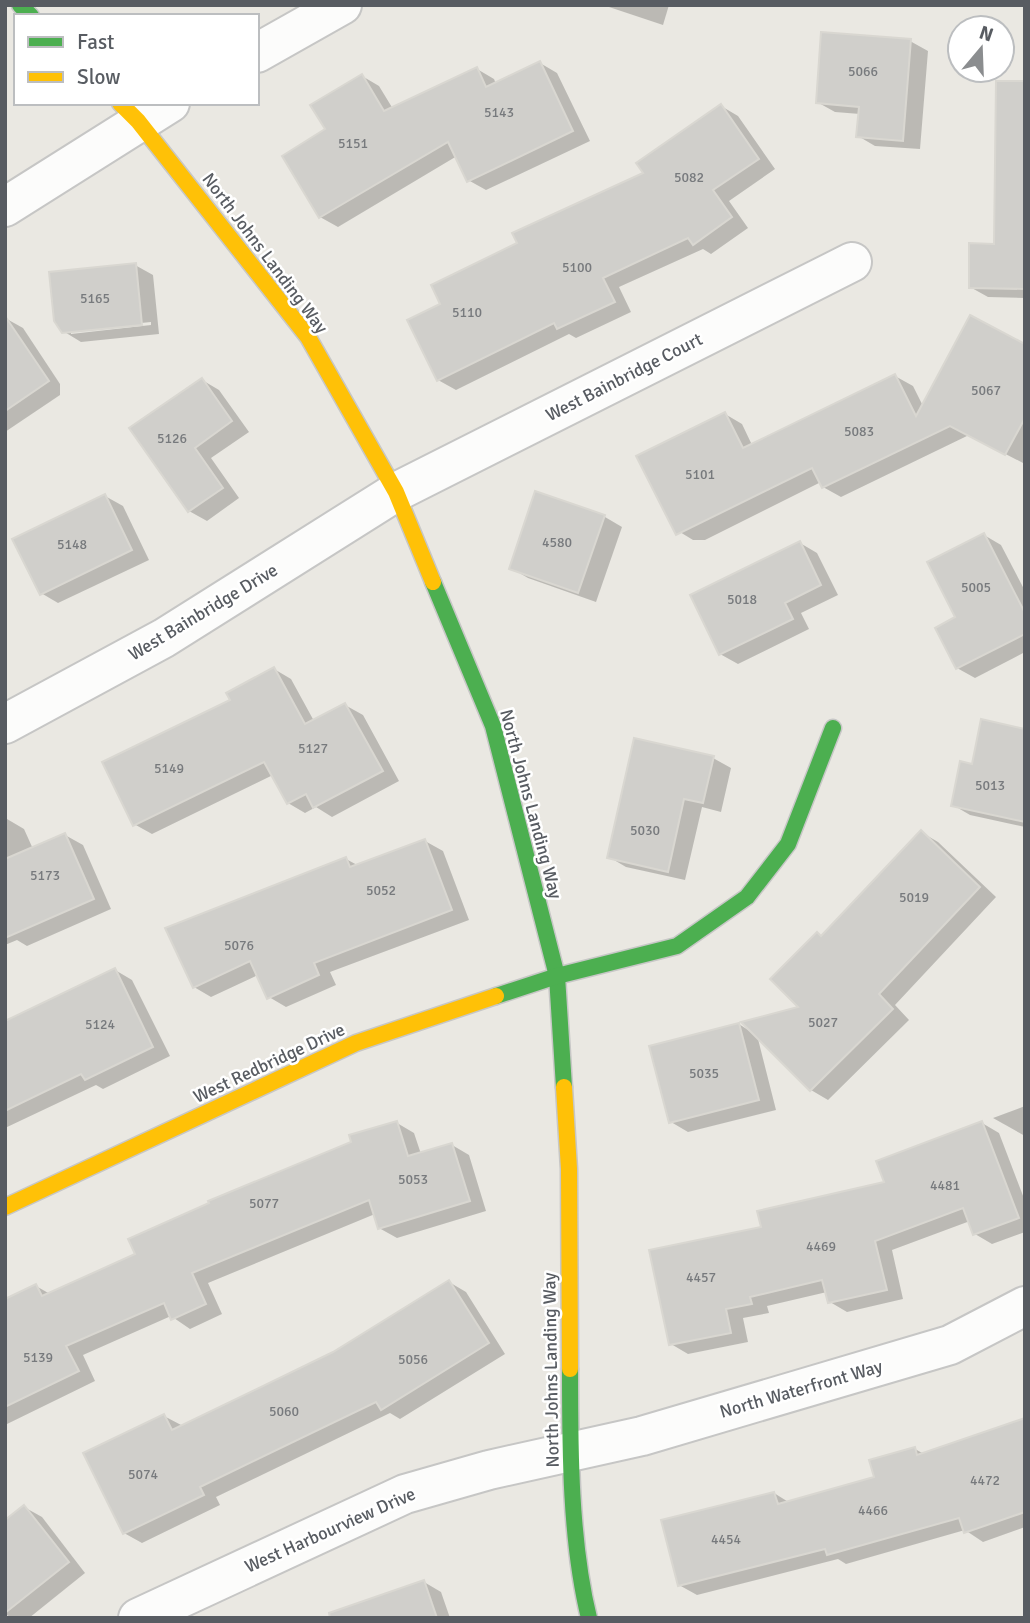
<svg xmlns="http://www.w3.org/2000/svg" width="1030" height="1623" viewBox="0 0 1030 1623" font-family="Signika,sans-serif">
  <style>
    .shadow { fill: #0003; fill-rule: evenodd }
    .building { fill: #d0cfcb; stroke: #d9d7d1; stroke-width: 2 }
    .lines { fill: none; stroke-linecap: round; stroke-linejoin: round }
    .street-casing { stroke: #c6c6c5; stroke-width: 42 }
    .fast-casing { stroke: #c7c7c6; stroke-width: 19 }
    .slow-casing { stroke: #c7c7c6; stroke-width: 19 }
    .street { stroke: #fcfcfb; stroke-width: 38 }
    .fast { stroke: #4caf50; stroke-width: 16 }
    .slow { stroke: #ffc107; stroke-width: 16 }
    .labels { text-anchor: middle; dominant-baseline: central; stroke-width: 5; stroke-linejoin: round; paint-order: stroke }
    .number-label { font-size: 14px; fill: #777a7d }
    .street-label { font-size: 18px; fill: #585c62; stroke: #fff }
  </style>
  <rect width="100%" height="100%" fill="#eae8e2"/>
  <g class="shadow">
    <polygon points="603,5 669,5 663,25"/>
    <polygon points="910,41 928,51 920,149 875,146 858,136 860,114 835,112 817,102"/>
    <polygon points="540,63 557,73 590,141 486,190 468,180 457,156 338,227 320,217 328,130 362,76 379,86 393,109 477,69 494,79 496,84"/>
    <polygon points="721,106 738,116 775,169 729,201 748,228 711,254 703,249 619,287 631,312 576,338 569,334 456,390 438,380 443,305 519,244 644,174"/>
    <polygon points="1025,137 1025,298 988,297 970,287 996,246"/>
    <path d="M135,265L153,275L159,334L81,342L63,331ZM151,322V325L71,334V330Z"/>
    <polygon points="5,318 23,328 60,384 60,395 5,432"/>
    <polygon points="1025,346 1023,463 969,435 841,497 823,487 821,482 705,540 693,540 675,529 725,414 742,424 752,445 895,376 913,386 923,406"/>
    <polygon points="202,380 219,390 249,432 211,458 239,498 207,521 189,511 132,429"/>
    <polygon points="536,493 605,517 622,527 596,602 528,578 511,568"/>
    <polygon points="105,496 123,506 149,560 58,603 41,593"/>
    <polygon points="984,535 1001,545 1025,591 1025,652 975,678 957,668 958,618"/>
    <polygon points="800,543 817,553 838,595 801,613 809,629 738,664 720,654"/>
    <polygon points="274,669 291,679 314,721 345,705 363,715 399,781 332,817 316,807 305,813 288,803 273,775 152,834 134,824 232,700"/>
    <polygon points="1025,730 1025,827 970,815 953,805"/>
    <polygon points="713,758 731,768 721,812 702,807 685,880 626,867 609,857"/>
    <polygon points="7,819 24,829 33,849 65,835 83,845 111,909 27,946 17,940 5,945"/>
    <polygon points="921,832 938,842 996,897 895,1005 909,1020 828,1100 811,1090 757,1035 776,1110 688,1132 671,1122 739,1024 751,1032 801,1008 822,937"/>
    <polygon points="425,841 443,851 469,920 330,972 336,985 286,1007 269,997 258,975 211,997 194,987 346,859 359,866"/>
    <polygon points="115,970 132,980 170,1056 103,1089 96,1085 5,1128 5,1024"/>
    <polygon points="1025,1106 1025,1136 993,1118"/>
    <polygon points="397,1123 414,1133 421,1154 452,1145 469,1155 486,1211 397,1238 379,1228 375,1214 208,1283 222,1314 190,1329 171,1316 83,1355 95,1381 5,1425 5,1344 36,1286 50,1294 137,1255"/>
    <polygon points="982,1123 999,1133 1025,1201 1025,1232 992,1244 975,1234 970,1221 892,1250 903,1299 847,1312 830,1302 827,1292 767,1306 769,1313 743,1318 748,1342 688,1354 671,1344 763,1229 886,1184"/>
    <polygon points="449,1282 466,1292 505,1354 400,1419 390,1413 216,1497 220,1505 142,1543 124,1533 164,1416 183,1426 333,1354"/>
    <polygon points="1025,1422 1025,1527 983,1542 965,1530 846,1564 838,1559 697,1595 679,1585 774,1493 790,1503 876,1479 915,1449 924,1454"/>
    <polygon points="24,1507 42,1517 85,1573 29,1618 12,1618 5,1614 5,1522"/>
    <polygon points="424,1582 441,1592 450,1618 335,1618"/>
  </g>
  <g class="building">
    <polygon points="821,32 911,39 903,141 856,137 859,107 816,103"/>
    <polygon points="540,61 573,131 467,182 448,142 319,218 282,156 325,129 310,105 362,74 384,111 477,67 486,87"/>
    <polygon points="996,81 1025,81 1025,289 969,288 969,243 994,244"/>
    <polygon points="721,104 759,159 713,190 732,217 693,245 688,238 603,278 615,302 557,329 554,323 437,381 407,320 440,304 431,285 517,243 512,233 643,173 636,163"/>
    <polygon points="136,263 142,325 62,333 54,321 49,272"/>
    <polygon points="970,315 1025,344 1025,418 1005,455 950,426 822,488 812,468 676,535 636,456 725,412 743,448 895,374 916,416"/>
    <polygon points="5,316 49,381 5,411"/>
    <polygon points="202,378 232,421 195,448 223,488 188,512 129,428"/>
    <polygon points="535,491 605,515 578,593 509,569"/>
    <polygon points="105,494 132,550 40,595 12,539"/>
    <polygon points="984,533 1025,613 1025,634 956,669 935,628 955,617 927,562"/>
    <polygon points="800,541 821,585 785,603 793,619 719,655 690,595"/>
    <polygon points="274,667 305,724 345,703 383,771 313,808 306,794 287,804 264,762 133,826 102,762 230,700 226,693"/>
    <polygon points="981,719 1025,729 1025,822 951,806 960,761 972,764"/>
    <polygon points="634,738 714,756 703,803 684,799 668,872 607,858"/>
    <polygon points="921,830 980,887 879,994 893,1009 810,1091 741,1022 798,1007 770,979 817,932 821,936"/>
    <polygon points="65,833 94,899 5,938 5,859"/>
    <polygon points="425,839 452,910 314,963 319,975 267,999 250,961 193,988 165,928 346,857 350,867"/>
    <polygon points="115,968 153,1047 85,1080 81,1074 5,1111 5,1021"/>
    <polygon points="739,1023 759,1100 669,1123 649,1046"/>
    <polygon points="397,1121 408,1156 452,1143 470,1201 378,1229 369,1200 192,1273 206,1304 171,1320 164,1303 66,1346 79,1371 5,1407 5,1299 36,1284 42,1296 135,1254 128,1239 209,1203 208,1201 351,1142 349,1135"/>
    <polygon points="982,1121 1019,1218 973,1235 963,1208 875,1241 887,1290 828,1303 822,1280 750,1297 752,1304 726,1309 731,1333 669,1345 649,1250 761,1227 757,1211 884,1182 876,1161"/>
    <polygon points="449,1280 489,1343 381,1410 376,1402 200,1487 204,1495 123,1534 83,1453 164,1414 172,1430 333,1352"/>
    <polygon points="1025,1418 1025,1512 964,1533 959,1518 827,1555 825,1549 678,1586 661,1520 774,1492 778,1504 874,1477 869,1460 915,1447 917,1455"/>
    <polygon points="24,1505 69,1562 5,1613 5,1520"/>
    <polygon points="424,1580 437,1618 330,1618 329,1613"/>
  </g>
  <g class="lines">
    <g class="street-casing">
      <g id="street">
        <polyline points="257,53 342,5"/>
        <polyline points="5,207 170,103"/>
        <polyline points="5,724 164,638 396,492 852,262"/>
        <polyline points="138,1618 405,1494 489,1470 642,1436 950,1345 1025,1306"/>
      </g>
    </g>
    <g class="fast-casing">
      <g id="fast">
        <polyline points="20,5 31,16"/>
        <polyline points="433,582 493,726 557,976 564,1087"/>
        <polyline points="496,996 557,976 677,946 747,897 788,844 833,728"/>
        <path d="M570,1369C570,1449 570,1541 589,1618"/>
      </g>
    </g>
    <g class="slow-casing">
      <g id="slow">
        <polyline points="120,103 138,121 308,337 396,492 433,582"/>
        <polyline points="564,1087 569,1169 570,1369"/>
        <polyline points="5,1207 356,1043 496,996"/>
      </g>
    </g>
    <use href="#street" class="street"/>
    <use href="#fast" class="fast"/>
    <use href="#slow" class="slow"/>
  </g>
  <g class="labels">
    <g class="number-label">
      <text x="863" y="71">5066</text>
      <text x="499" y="112">5143</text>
      <text x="353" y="143">5151</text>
      <text x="689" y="177">5082</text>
      <text x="577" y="267">5100</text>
      <text x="95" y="298">5165</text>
      <text x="467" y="312">5110</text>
      <text x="986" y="390">5067</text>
      <text x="859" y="431">5083</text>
      <text x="172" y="438">5126</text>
      <text x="700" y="474">5101</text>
      <text x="557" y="542">4580</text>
      <text x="72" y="544">5148</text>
      <text x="976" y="587">5005</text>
      <text x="742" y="599">5018</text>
      <text x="313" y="748">5127</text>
      <text x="169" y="768">5149</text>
      <text x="990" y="785">5013</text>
      <text x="645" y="830">5030</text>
      <text x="45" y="875">5173</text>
      <text x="381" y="890">5052</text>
      <text x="914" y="897">5019</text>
      <text x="239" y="945">5076</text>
      <text x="823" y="1022">5027</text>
      <text x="100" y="1024">5124</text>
      <text x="704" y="1073">5035</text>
      <text x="413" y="1179">5053</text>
      <text x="945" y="1185">4481</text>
      <text x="264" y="1203">5077</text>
      <text x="821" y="1246">4469</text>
      <text x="701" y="1277">4457</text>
      <text x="38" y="1357">5139</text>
      <text x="413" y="1359">5056</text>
      <text x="284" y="1411">5060</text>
      <text x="143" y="1474">5074</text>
      <text x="985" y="1480">4472</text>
      <text x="873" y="1510">4466</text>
      <text x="726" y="1539">4454</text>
    </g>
    <g class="street-label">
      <text transform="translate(265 253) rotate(53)">North Johns Landing Way</text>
      <text transform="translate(624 377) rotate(-27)">West Bainbridge Court</text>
      <text transform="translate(203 612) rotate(-31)">West Bainbridge Drive</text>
      <text transform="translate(531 804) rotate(75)">North Johns Landing Way</text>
      <text transform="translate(269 1063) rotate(-25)">West Redbridge Drive</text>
      <text transform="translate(551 1370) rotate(-91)">North Johns Landing Way</text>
      <text transform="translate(801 1389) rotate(-16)">North Waterfront Way</text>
      <text transform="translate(330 1530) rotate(-24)">West Harbourview Drive</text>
    </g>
  </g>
  <rect width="1030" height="1623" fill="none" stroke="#585c62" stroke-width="14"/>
  <rect x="14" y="14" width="245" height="91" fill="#ffffff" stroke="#bcbec0" stroke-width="2"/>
  <rect x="28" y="37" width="35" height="10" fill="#4caf50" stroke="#bcbec0" stroke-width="2"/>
  <text x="77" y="49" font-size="21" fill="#585c62">Fast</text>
  <rect x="28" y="72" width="35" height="10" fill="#ffc107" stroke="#bcbec0" stroke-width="2"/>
  <text x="77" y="84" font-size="21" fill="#585c62">Slow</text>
  <g transform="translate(981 49) rotate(19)"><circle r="33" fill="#ffffff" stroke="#bcbec0" stroke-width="2"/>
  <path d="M0-5L12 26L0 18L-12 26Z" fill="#8b8d8f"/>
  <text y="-10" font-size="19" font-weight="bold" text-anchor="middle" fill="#585c62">N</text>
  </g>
</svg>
